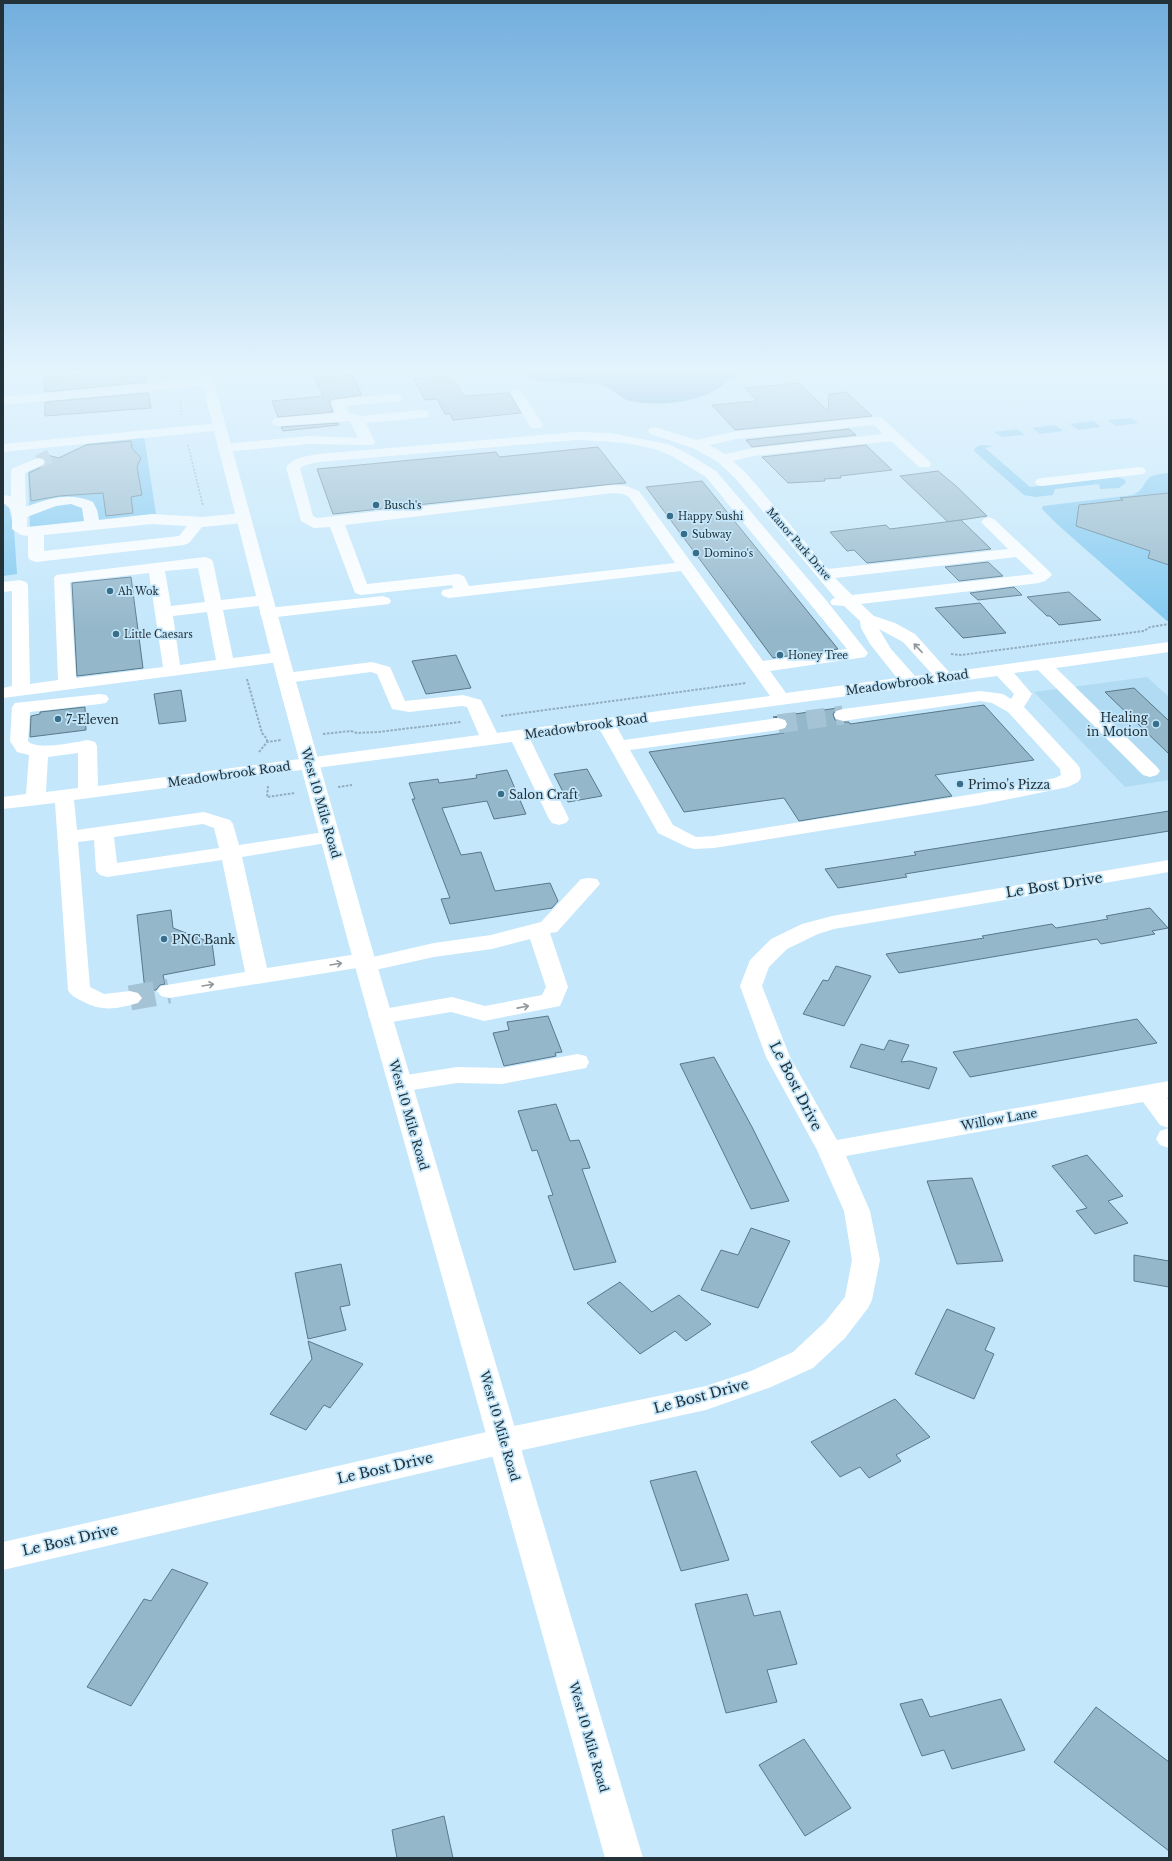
<svg xmlns="http://www.w3.org/2000/svg" width="1172" height="1861" viewBox="0 0 1172 1861" font-family="'Libre Baskerville',serif">
  <style>
    .built { fill: #b1dbf3 }
    .green { fill: #82c9f0 }
    .water { fill: #5ea6cc }
    .building { fill: #95b7ca; stroke: #59798b }
    .lines { fill: none; stroke-linecap: round; stroke-linejoin: round }
    .minor-tunnel-far2 { stroke: #a4c3d4; stroke-width: 14; stroke-dasharray: 14 7; stroke-linecap: butt }
    .minor-tunnel-far1 { stroke: #a4c3d4; stroke-width: 19; stroke-dasharray: 19 10; stroke-linecap: butt }
    .minor-tunnel { stroke: #a4c3d4; stroke-width: 25; stroke-dasharray: 25 12; stroke-linecap: butt }
    .path-far1 { stroke: #92aebe; stroke-width: 1.5; stroke-dasharray: 2 1.5; stroke-linecap: butt }
    .path { stroke: #92aebe; stroke-width: 2; stroke-dasharray: 2.5 1.5; stroke-linecap: butt }
    .minor { fill: #fff; fill-rule: evenodd }
    .major { fill: #fff; fill-rule: evenodd }
    .oneway { stroke: #91989c }
    .poi-dot { fill: #386e8a; stroke: #c4e7fb; stroke-width: 1.5 }
    .labels { text-anchor: middle; dominant-baseline: central; stroke-width: 3.5; stroke-linejoin: round; paint-order: stroke }
    .far-poi-label { font-size: 10px; fill: #233138; stroke: #c4e7fb; text-anchor: start }
    .far-street-label { font-size: 10px; fill: #233138; stroke: #c4e7fb }
    .street-label { font-size: 12px; fill: #233138; stroke: #c4e7fb }
    .poi-label { font-size: 12px; fill: #233138; stroke: #c4e7fb; text-anchor: start }
    .near-street-label { font-size: 14px; fill: #233138; stroke: #c4e7fb }
  </style>
  <rect width="100%" height="100%" fill="#c4e7fb"/>
  <polygon class="built" points="1147,677 1169,697 1169,780 1125,787 1034,692"/>
  <g class="green">
    <polygon points="1130,418 1139,423 1116,426 1108,420"/>
    <polygon points="1093,421 1101,427 1078,430 1070,424"/>
    <polygon points="1055,425 1063,431 1040,434 1032,428"/>
    <polygon points="1017,429 1025,435 1002,437 994,432"/>
    <polygon points="144,436 156,514 30,528 28,471 89,443"/>
    <polygon points="981,445 994,446 985,448 1030,487 1117,477 1124,479 1126,483 1119,488 1100,489 1099,484 1055,489 1053,495 1035,497 1024,495 975,452 974,450 976,447"/>
    <path d="M1169,473V621H1167L1058,525L1042,509L1043,506L1133,495C1145,488 1141,487 1148,479C1152,474 1162,474 1169,473Z"/>
    <polygon points="3,503 9,508 14,529 17,574 3,576"/>
  </g>
  <path class="water" d="M521,368H758L727,380C710,403 653,408 627,400C616,396 609,385 598,384C579,382 538,385 523,376Z"/>
  <g class="building">
    <polygon points="144,369 146,382 45,392 44,378"/>
    <polygon points="352,375 362,395 333,399 329,401 333,412 278,417 272,401 323,396 315,378"/>
    <polygon points="448,376 451,382 455,381 464,396 509,393 521,413 453,420 450,414 445,414 437,399 425,400 414,379"/>
    <polygon points="799,383 828,411 829,394 846,392 872,416 735,430 712,405 757,401 745,388"/>
    <polygon points="148,393 151,408 45,416 45,402"/>
    <polygon points="338,423 339,425 283,431 281,427"/>
    <polygon points="849,429 856,435 752,447 746,440"/>
    <polygon points="131,441 132,448 141,458 137,467 142,495 131,497 133,513 106,516 103,493 59,496 31,501 29,473 44,466 46,461 42,457 47,455 59,458 86,445"/>
    <polygon points="866,445 892,470 840,476 841,478 824,479 825,481 788,483 762,457"/>
    <polygon points="598,447 626,483 613,484 333,514 317,469 496,452 499,457"/>
    <polygon points="938,471 956,486 987,516 948,522 900,476"/>
    <polygon points="702,481 838,649 773,658 646,487"/>
    <polygon points="1169,493 1169,565 1148,558 1150,551 1076,526 1079,505 1123,500 1120,498"/>
    <polygon points="961,520 991,549 867,563 854,550 847,551 830,532 886,525 890,529"/>
    <polygon points="988,562 1003,576 959,581 945,567"/>
    <polygon points="131,577 143,668 77,676 72,583"/>
    <polygon points="1014,587 1022,595 978,600 970,593"/>
    <polygon points="1069,592 1101,620 1059,625 1050,616 1047,616 1027,597"/>
    <polygon points="980,603 1006,633 963,638 935,608"/>
    <polygon points="456,655 471,688 426,694 412,661"/>
    <polygon points="1134,688 1169,721 1169,754 1105,692"/>
    <polygon points="181,690 186,721 159,724 154,694"/>
    <polygon points="984,705 1034,760 935,775 952,796 799,821 784,798 684,812 649,752 784,733 782,730 786,729 788,725 786,719 773,717 838,708 833,714 835,720 843,722 849,722 850,724"/>
    <polygon points="85,707 86,730 30,737 31,716 40,714 40,712"/>
    <polygon points="587,769 602,796 568,802 554,774"/>
    <polygon points="507,770 526,814 494,819 487,801 442,808 461,855 481,852 495,891 550,883 558,901 552,908 450,924 441,899 450,898 412,799 415,799 409,783 438,779 439,783 477,778 476,775"/>
    <polygon points="1169,811 1169,831 905,874 907,877 838,888 825,869 916,855 914,852"/>
    <polygon points="1150,908 1168,928 1152,931 1155,934 1101,944 1097,939 899,973 886,954 984,938 982,936 1052,924 1056,928 1108,919 1106,916"/>
    <polygon points="171,910 173,928 212,943 215,965 163,975 165,984 160,985 156,990 145,991 137,915"/>
    <polygon points="836,966 871,976 844,1026 803,1014 823,980 828,981"/>
    <polygon points="548,1016 562,1052 555,1053 556,1056 504,1066 493,1033 509,1030 507,1022"/>
    <polygon points="1137,1019 1157,1043 970,1077 953,1052"/>
    <polygon points="889,1040 909,1045 901,1062 910,1061 937,1068 929,1089 850,1067 861,1044 884,1050"/>
    <polygon points="714,1057 752,1127 789,1201 751,1209 680,1064"/>
    <polygon points="556,1104 570,1141 579,1140 590,1168 582,1169 616,1262 574,1270 548,1196 553,1195 537,1150 532,1151 518,1111"/>
    <polygon points="1087,1155 1123,1196 1108,1201 1128,1223 1095,1234 1076,1211 1087,1208 1052,1166"/>
    <polygon points="972,1178 1003,1261 957,1264 927,1181"/>
    <polygon points="751,1228 790,1241 758,1308 701,1290 721,1250 738,1255"/>
    <polygon points="1134,1255 1169,1261 1169,1287 1134,1281"/>
    <polygon points="341,1264 350,1305 340,1307 346,1330 308,1339 295,1273"/>
    <polygon points="620,1282 652,1312 679,1295 711,1324 686,1341 675,1331 640,1354 587,1303"/>
    <polygon points="947,1309 995,1328 985,1350 994,1354 974,1399 915,1374"/>
    <polygon points="308,1341 363,1364 330,1408 324,1405 306,1430 270,1414 312,1359"/>
    <polygon points="895,1399 930,1437 896,1455 901,1461 869,1478 860,1467 840,1477 811,1442"/>
    <polygon points="696,1471 729,1560 681,1571 650,1481"/>
    <polygon points="172,1569 208,1583 131,1706 87,1687 144,1599 151,1601"/>
    <polygon points="747,1594 754,1616 780,1611 797,1664 767,1670 777,1702 726,1713 695,1604"/>
    <polygon points="922,1699 930,1717 1001,1699 1025,1750 952,1769 944,1750 922,1756 900,1704"/>
    <polygon points="1096,1707 1169,1762 1169,1851 1054,1762"/>
    <polygon points="804,1739 851,1808 805,1836 759,1765"/>
    <polygon points="444,1816 453,1858 397,1858 392,1830"/>
  </g>
  <g class="lines">
    <polyline class="minor-tunnel-far2" points="38,462 50,456"/>
    <polyline class="minor-tunnel-far1" points="778,724 843,715"/>
    <polyline class="minor-tunnel" points="130,998 169,991"/>
    <g class="path-far1">
      <polyline points="180,400 182,415"/>
      <polyline points="188,445 203,506"/>
    </g>
    <g class="path">
      <polyline points="951,654 961,655 1144,631 1150,627 1169,624"/>
      <polyline points="247,679 262,733 267,739 267,742"/>
      <polyline points="501,716 746,683"/>
      <polyline points="323,734 351,731 357,733 378,732 461,722"/>
      <polyline points="259,752 267,742 281,740"/>
      <polyline points="268,786 267,797 295,793"/>
      <polyline points="338,787 352,785"/>
    </g>
    <g class="minor">
      <polygon points="207,378 212,379 213,382 212,385 3,405 3,397"/>
      <polygon points="517,389 522,390 523,393 543,425 541,428 531,428 529,425 511,393 512,390"/>
      <polygon points="395,394 400,395 402,398 400,401 346,406 348,412 361,416 422,410 427,411 429,414 427,417 422,418 366,423 375,442 373,445 309,444 225,452 220,451 218,448 220,445 225,444 309,436 358,438 350,421 279,426 274,425 272,422 274,419 279,418 335,413 331,403 333,400 338,399"/>
      <path d="M877,417L882,418L929,461L931,464L929,467H919L891,441L753,456L733,461L746,473L828,569L1008,549L981,522L984,519L989,517L994,519L1050,572L1052,575L1045,581L1039,583L861,604L874,616L895,623L915,634L949,672L1169,642V652L1056,668L1157,767L1160,771L1157,775L1150,777L1143,775L1038,670L1014,673L1032,694L1024,707L1077,764L1080,768L1081,778L1078,782L1068,787L980,805L714,848L694,849L687,847L658,833L600,730L530,739L569,819L566,823L559,825L552,823L549,819L512,742L74,800L77,830L204,812L230,820L233,824L239,845L331,831L338,833L341,837L338,841L242,857L267,968L364,953L373,957L434,943L491,935L541,922L581,879L589,878L597,879L600,884L557,932L550,933L568,987L560,1006L484,1021L451,1012L380,1024L372,1021L368,1016L372,1011L452,997L485,1006L542,995L546,987L530,939L492,949L434,957L366,972L357,968L169,998L161,996L157,991L161,986L245,972L222,860L107,877L100,875L96,871L94,840L78,842L90,987L104,994L130,991L138,993L142,998L138,1003C117,1009 102,1012 82,1001C76,998 71,996 68,990L55,803L3,809V797L26,794L29,755L17,752L10,741L12,707L15,703L100,694L106,695L109,699L106,703L100,704L30,712L28,741C36,751 76,742 88,740L95,742L97,746L98,786L479,735L467,707L462,706L409,712L392,709L377,674L371,672L286,683L280,682L277,678L280,674L286,673L372,662L390,667L405,701L463,695L481,700L497,733L770,696L681,571L449,598L443,596L441,593L443,590L453,588L452,585L361,595L355,593L330,527L314,528L301,521L286,467C293,457 308,456 319,454L576,432L610,433L668,444L685,452L716,471L826,600L868,653L865,657L859,658L770,671L786,693L897,678L870,644L861,628L860,621L844,606L832,605L830,602L832,599L835,598L736,479L718,462L693,448L650,434L648,431L650,428L655,427L696,440L737,431ZM874,425L883,434L753,448L725,454L709,445L737,439ZM576,440C602,441 635,442 660,451C676,457 691,468 706,477L847,649L763,661L639,491L626,486L613,485L317,518L313,516L300,468L306,465L319,462ZM613,493L623,494L629,497L675,563L469,586L464,576L458,574L367,584L345,525ZM1016,557L1034,574L852,595L835,578ZM879,629L903,642L932,674L915,676L891,649ZM997,676L1014,694L1011,699L1003,694L980,691L843,709L836,711L834,715L836,719L843,721L980,701L992,703L1008,712L1060,769L1061,775L1055,778L980,793L714,836L696,837L673,825L630,750L778,730L785,728L787,724L785,720L778,718L624,740L617,727ZM78,753V788L46,792L48,757ZM203,824L214,828L219,848L117,863L114,837Z"/>
      <polygon points="219,423 224,424 226,427 224,430 3,452 3,444"/>
      <path d="M38,458L43,459L45,462L43,465L25,473L26,507C49,498 70,492 93,502L97,510L99,520L152,514L203,517L243,513L248,515L251,518L248,521L243,523L202,527L189,543L184,545L36,562L30,560L28,557V536L21,535L12,529C12,519 14,507 3,503V495L11,496V471L13,468ZM71,504L82,508L84,521L27,527V517L56,506ZM152,524L187,526L179,536L44,551V535Z"/>
      <polygon points="1139,467 1144,468 1146,471 1144,474 1042,486 1037,485 1035,482 1037,479 1042,478"/>
      <path d="M205,557L211,559L213,562L221,600L266,595L272,597L274,600L272,603L266,605L223,610L233,658L280,652L286,653L289,657L286,661L3,698V688L12,686V591L3,592V582L20,580L26,582L28,585L30,684L58,680L54,578L56,575ZM198,568L205,602L171,606L165,571ZM149,573L163,667L76,678L70,582ZM207,612L216,660L180,665L173,616Z"/>
      <polygon points="383,596 389,598 391,601 389,604 268,618 262,617 260,613 262,609 268,608"/>
      <polygon points="1169,860 1169,872 834,929 818,934 787,949 769,967 762,986 790,1057 837,1140 1169,1081 1169,1097 1167,1098 1169,1101 1169,1128 1160,1125 1143,1102 846,1156 870,1211 880,1260 872,1300 868,1308 845,1338 813,1368 771,1387 706,1410 504,1454 3,1570 3,1542 504,1428 706,1386 751,1371 793,1352 825,1322 845,1297 852,1260 844,1211 817,1150 766,1057 740,986 750,960 771,939 802,924 832,916"/>
      <polygon points="577,1054 586,1056 589,1062 586,1068 502,1084 457,1083 400,1092 391,1090 388,1084 391,1078 400,1076 457,1067 502,1068"/>
      <polygon points="1169,1128 1169,1148 1160,1145 1156,1139 1160,1131"/>
    </g>
    <polygon class="major" points="198,368 210,368 295,678 371,945 643,1858 605,1858 349,945 277,678"/>
  </g>
  <defs><path id="oneway-shaft" d="M-6 0H5M1.5-3L5.5 0L1.5 3" fill="none" stroke-width="1.6" stroke-linecap="round" stroke-linejoin="round"/></defs>
  <g class="oneway">
    <use href="#oneway-shaft" transform="translate(918 648) rotate(-133)"/>
    <use href="#oneway-shaft" transform="translate(336 964) rotate(-9)"/>
    <use href="#oneway-shaft" transform="translate(208 985) rotate(-9)"/>
    <use href="#oneway-shaft" transform="translate(523 1007) rotate(-11)"/>
  </g>
  <linearGradient id="sky" x2="0" y2="1"><stop stop-color="#71aedd"/><stop offset="0.59" stop-color="#e4f4fd"/><stop offset="1" stop-color="#e4f4fd" stop-opacity="0"/></linearGradient>
  <rect width="1172" height="629" fill="url(#sky)"/>
  <g class="poi-dot">
    <circle cx="376" cy="505" r="4"/>
    <circle cx="670" cy="516" r="4"/>
    <circle cx="684" cy="534" r="4"/>
    <circle cx="696" cy="553" r="4"/>
    <circle cx="110" cy="591" r="4"/>
    <circle cx="116" cy="634" r="4"/>
    <circle cx="780" cy="655" r="4"/>
    <circle cx="58" cy="719" r="4"/>
    <circle cx="1156" cy="724" r="4"/>
    <circle cx="960" cy="784" r="4"/>
    <circle cx="501" cy="794" r="4"/>
    <circle cx="164" cy="939" r="4"/>
  </g>
  <g class="labels">
    <g class="far-poi-label">
      <text x="384" y="505">Busch's</text>
      <text x="678" y="516">Happy Sushi</text>
      <text x="692" y="534">Subway</text>
      <text x="704" y="553">Domino's</text>
      <text x="118" y="591">Ah Wok</text>
      <text x="124" y="634">Little Caesars</text>
      <text x="788" y="655">Honey Tree</text>
    </g>
    <g class="far-street-label">
      <text transform="translate(799 544) rotate(49)">Manor Park Drive</text>
    </g>
    <g class="street-label">
      <text transform="translate(907 682) rotate(-8)">Meadowbrook Road</text>
      <text transform="translate(586 726) rotate(-8)">Meadowbrook Road</text>
      <text transform="translate(229 774) rotate(-8)">Meadowbrook Road</text>
      <text transform="translate(321 803) rotate(74)">West 10 Mile Road</text>
      <text transform="translate(409 1115) rotate(74)">West 10 Mile Road</text>
      <text transform="translate(999 1119) rotate(-10)">Willow Lane</text>
      <text transform="translate(500 1426) rotate(74)">West 10 Mile Road</text>
      <text transform="translate(589 1737) rotate(74)">West 10 Mile Road</text>
    </g>
    <g class="poi-label">
      <text x="1148" y="717" text-anchor="end">Healing<tspan x="1148" dy="14">in Motion</tspan></text>
      <text x="66" y="719">7-Eleven</text>
      <text x="968" y="784">Primo's Pizza</text>
      <text x="509" y="794">Salon Craft</text>
      <text x="172" y="939">PNC Bank</text>
    </g>
    <g class="near-street-label">
      <text transform="translate(1054 885) rotate(-9)">Le Bost Drive</text>
      <text transform="translate(796 1086) rotate(63)">Le Bost Drive</text>
      <text transform="translate(701 1396) rotate(-15)">Le Bost Drive</text>
      <text transform="translate(385 1468) rotate(-13)">Le Bost Drive</text>
      <text transform="translate(70 1540) rotate(-13)">Le Bost Drive</text>
    </g>
  </g>
  <rect width="1172" height="1861" fill="none" stroke="#233138" stroke-width="8"/>
</svg>
